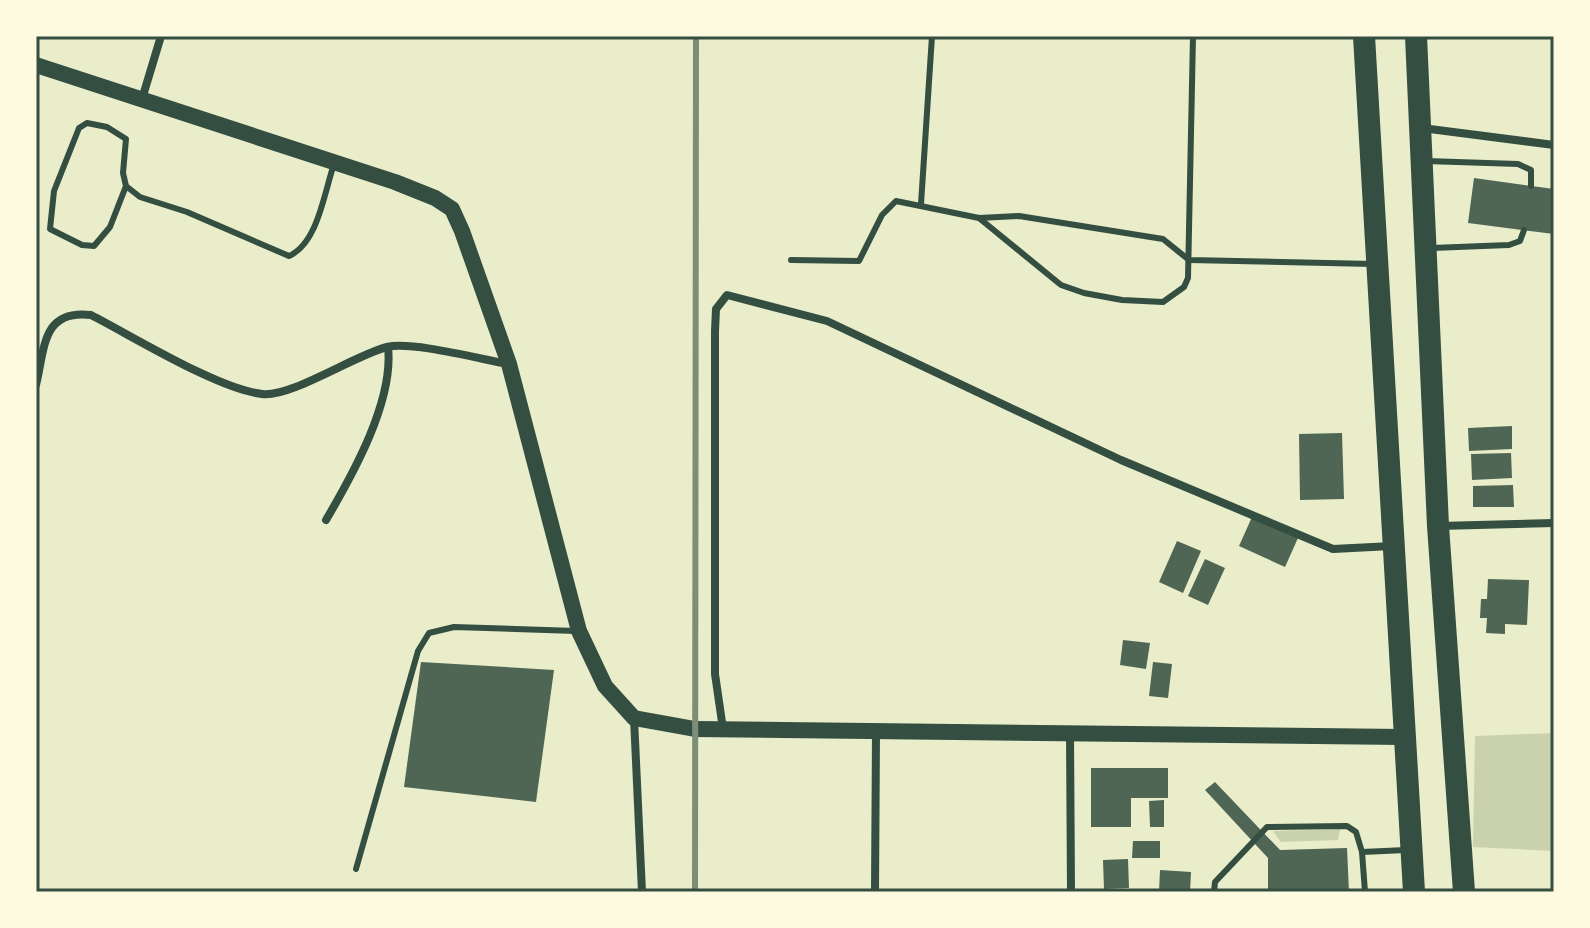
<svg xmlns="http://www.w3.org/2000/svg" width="1590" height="928" viewBox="0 0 1590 928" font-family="'Nunito Sans',sans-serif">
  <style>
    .green { fill: #cad2ad }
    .building { fill: #4f6655 }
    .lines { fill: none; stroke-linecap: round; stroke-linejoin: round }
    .service { stroke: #344e41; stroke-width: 6 }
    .minor { stroke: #344e41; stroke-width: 8 }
    .secondary { stroke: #344e41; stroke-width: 16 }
    .trunk { stroke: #344e41; stroke-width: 22 }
    .rail { stroke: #7c8e77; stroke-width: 6 }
    .neatline { fill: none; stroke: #344e41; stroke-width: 3 }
  </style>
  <rect width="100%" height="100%" fill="#e9edc9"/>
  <g class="green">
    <polygon points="1554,733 1554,851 1473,847 1475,736"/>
    <polygon points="1340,829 1338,840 1281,842 1273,831"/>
  </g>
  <g class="building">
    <polygon points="1474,178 1554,189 1554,234 1468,223"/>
    <polygon points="1512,426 1512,449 1469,451 1468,428"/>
    <polygon points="1342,433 1344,499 1300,500 1299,434"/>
    <polygon points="1511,453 1512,478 1472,480 1471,454"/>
    <polygon points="1513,485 1514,507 1473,507 1473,486"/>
    <polygon points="1252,517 1298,538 1285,567 1239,546"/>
    <polygon points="1177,541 1201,551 1183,593 1159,582"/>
    <polygon points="1205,559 1225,568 1208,605 1188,596"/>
    <polygon points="1488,579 1529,580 1527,625 1505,624 1505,634 1486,633 1487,618 1480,618 1481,599 1487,599"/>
    <polygon points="1123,640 1150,643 1146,669 1120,665"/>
    <polygon points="421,662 554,670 536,802 404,787"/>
    <polygon points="1153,662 1172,664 1168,698 1149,696"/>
    <polygon points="1091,768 1168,768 1168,798 1131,798 1131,827 1091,827"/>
    <polygon points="1215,782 1280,850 1347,848 1349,892 1268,892 1268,858 1205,790"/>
    <polygon points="1164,800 1164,827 1150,827 1149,801"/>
    <polygon points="1133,841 1160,841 1160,858 1132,858"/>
    <polygon points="1128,859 1129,888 1104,889 1103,860"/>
    <polygon points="1160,870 1191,872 1190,892 1159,892"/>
  </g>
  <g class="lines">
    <g class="service">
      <polyline points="1426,161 1518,164 1531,170 1531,186"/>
      <path d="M126,186L110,227L94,246L82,245L50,229L54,191L79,128L87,123L107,127L126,139L123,173L126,186L140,197L187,212L289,256C318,243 324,193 334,164"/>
      <polyline points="921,204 932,36"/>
      <polyline points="979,218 1061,285 1084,293 1122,300 1163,302 1184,287 1188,278 1193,36"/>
      <polyline points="1432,248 1509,245 1520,241 1524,230"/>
      <polyline points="791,260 859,261 882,215 896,201 979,218 1019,216 1163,239 1189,260 1373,264"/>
      <polyline points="356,869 418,651 429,633 454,627 576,631"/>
      <polyline points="1214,892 1215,882 1267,827 1347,826 1356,832 1362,852"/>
      <polyline points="1365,892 1362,852 1406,850"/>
    </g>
    <g class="minor">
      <polyline points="142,99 161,36"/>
      <polyline points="1422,128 1554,145"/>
      <path d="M36,385C45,348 42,309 91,315C134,337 218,389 262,394C290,398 355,355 387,347C411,341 480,359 508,364"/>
      <path d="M326,520C353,474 394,401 388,347"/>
      <polyline points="1439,526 1554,523"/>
      <polyline points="634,718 642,892"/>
      <polyline points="723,729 715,674 715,331 716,309 727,295 827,321 1121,460 1333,549 1392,546"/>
      <polyline points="1070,733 1071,892"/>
      <polyline points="875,892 876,733"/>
    </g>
    <polyline class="secondary" points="36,65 395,182 435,198 452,209 462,231 509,364 579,631 605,686 634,718 695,729 1403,737"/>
    <g class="trunk">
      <polyline points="1364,36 1414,892"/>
      <polyline points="1416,36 1438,526 1464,892"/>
    </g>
    <polyline class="rail" points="695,892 696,36"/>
  </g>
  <rect width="1590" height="928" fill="none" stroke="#fefae0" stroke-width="76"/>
  <rect x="38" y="38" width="1514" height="852" class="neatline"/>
</svg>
